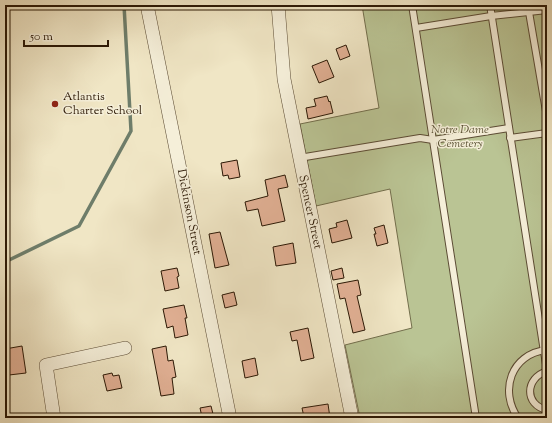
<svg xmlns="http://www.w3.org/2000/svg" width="552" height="423" viewBox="0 0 552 423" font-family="'Sorts Mill Goudy',serif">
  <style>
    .green { fill: #bac494; stroke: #726e4c }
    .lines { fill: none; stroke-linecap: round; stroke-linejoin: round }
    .stream { stroke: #6e7d6a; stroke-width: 3.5 }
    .building { fill: #e1b094; stroke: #2b1805 }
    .lane-casing { stroke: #5c4c35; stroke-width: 8 }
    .street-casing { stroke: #5c4c35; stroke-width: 14 }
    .lane { stroke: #f5efd9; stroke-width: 6 }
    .street { stroke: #f5efd9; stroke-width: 13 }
    .poi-dot { fill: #8f2418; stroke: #f5efd9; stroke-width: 1.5 }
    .labels { text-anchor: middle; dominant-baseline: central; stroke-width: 3; stroke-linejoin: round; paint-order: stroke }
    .poi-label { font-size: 12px; fill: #2b1805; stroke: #f5efd9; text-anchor: start }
    .park-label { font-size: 12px; font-style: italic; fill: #5d5437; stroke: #f5efd9 }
    .street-label { font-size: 12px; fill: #2b1805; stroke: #f5efd9 }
  </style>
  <rect width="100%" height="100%" fill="#f0e6c5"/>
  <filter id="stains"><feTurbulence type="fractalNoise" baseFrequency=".005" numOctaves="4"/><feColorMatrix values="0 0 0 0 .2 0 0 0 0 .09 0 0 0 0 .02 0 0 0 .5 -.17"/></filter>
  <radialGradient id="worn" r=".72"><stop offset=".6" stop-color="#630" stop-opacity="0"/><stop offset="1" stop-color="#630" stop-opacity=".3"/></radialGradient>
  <polygon class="green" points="362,5 547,5 547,418 360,418 345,345 412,328 390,189 316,206 300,124 379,108"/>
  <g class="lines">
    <polyline class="stream" points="5,262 79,226 131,131 124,5"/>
  </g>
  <g class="building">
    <polygon points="346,45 350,56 340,60 336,49"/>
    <polygon points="327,60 334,77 319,83 312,66"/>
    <polygon points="327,96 329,102 330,101 333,113 308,119 306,108 316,106 314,99"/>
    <polygon points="237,160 240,177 229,179 228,175 223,176 221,163"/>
    <polygon points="285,175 288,187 278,189 285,221 262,226 258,209 247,211 245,202 268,196 265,180"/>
    <polygon points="347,220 352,238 332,243 329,229 337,227 336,223"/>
    <polygon points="384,225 388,243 377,246 374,234 376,234 374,228"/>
    <polygon points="220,232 229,265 215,268 209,234"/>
    <polygon points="293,243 296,263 276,266 273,247"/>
    <polygon points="177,268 179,276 177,277 179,288 165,291 161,271"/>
    <polygon points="342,268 344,278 333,280 331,271"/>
    <polygon points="358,280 361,295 357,296 365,330 353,333 345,298 340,299 337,284"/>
    <polygon points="234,292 237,305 225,308 222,295"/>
    <polygon points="184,305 187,318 185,318 188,335 175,338 173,326 167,328 163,309"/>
    <polygon points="308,328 314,358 301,361 297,340 292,341 290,332"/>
    <polygon points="22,346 26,373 9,375 5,349"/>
    <polygon points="166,346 168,361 173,360 176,377 172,378 174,394 161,396 152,349"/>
    <polygon points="255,358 258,375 245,378 242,361"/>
    <polygon points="112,373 113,376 119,375 122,388 107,391 103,375"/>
    <polygon points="328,404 330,418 309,418 309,416 304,417 302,408"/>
    <polygon points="211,406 213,414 202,417 200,408"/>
  </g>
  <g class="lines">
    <g class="lane-casing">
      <g id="lane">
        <polyline points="412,5 476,418"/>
        <polyline points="490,5 547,371"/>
        <polyline points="526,5 529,12 547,117"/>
        <polyline points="416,28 491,16 547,10"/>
        <polyline points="510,138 547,133"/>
        <polyline points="299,158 420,138 433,140 509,128"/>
        <path d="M547,371C525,378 524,405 547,410"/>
        <path d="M518,418C499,391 511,354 546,350"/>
      </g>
    </g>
    <g class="street-casing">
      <g id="street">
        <polyline points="147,5 230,418"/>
        <polyline points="278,5 284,79 352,418"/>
        <polyline points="54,418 46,365 125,348"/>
      </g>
    </g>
    <use href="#lane" class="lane"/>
    <use href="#street" class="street"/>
  </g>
  <circle class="poi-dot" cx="55" cy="104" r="4"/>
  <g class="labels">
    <g class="poi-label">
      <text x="63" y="97">Atlantis<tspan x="63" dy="14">Charter School</tspan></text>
    </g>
    <g class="park-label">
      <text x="460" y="130">Notre Dame<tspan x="460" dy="14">Cemetery</tspan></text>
    </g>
    <g class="street-label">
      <text transform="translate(189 212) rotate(79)">Dickinson Street</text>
      <text transform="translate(310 212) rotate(78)">Spencer Street</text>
    </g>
  </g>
  <rect width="552" height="423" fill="none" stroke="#f0e6c5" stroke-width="20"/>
  <rect x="6" y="6" width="540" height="411" fill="none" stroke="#2b1805" stroke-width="2"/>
  <rect x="10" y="10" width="532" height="403" fill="none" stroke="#2b1805"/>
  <path d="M24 40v6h84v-6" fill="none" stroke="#2b1805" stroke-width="2"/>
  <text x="30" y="40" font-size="12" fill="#2b1805" stroke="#f5efd9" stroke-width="3" paint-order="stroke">50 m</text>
  <rect width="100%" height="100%" filter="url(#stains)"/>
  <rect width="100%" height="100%" fill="url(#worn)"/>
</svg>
